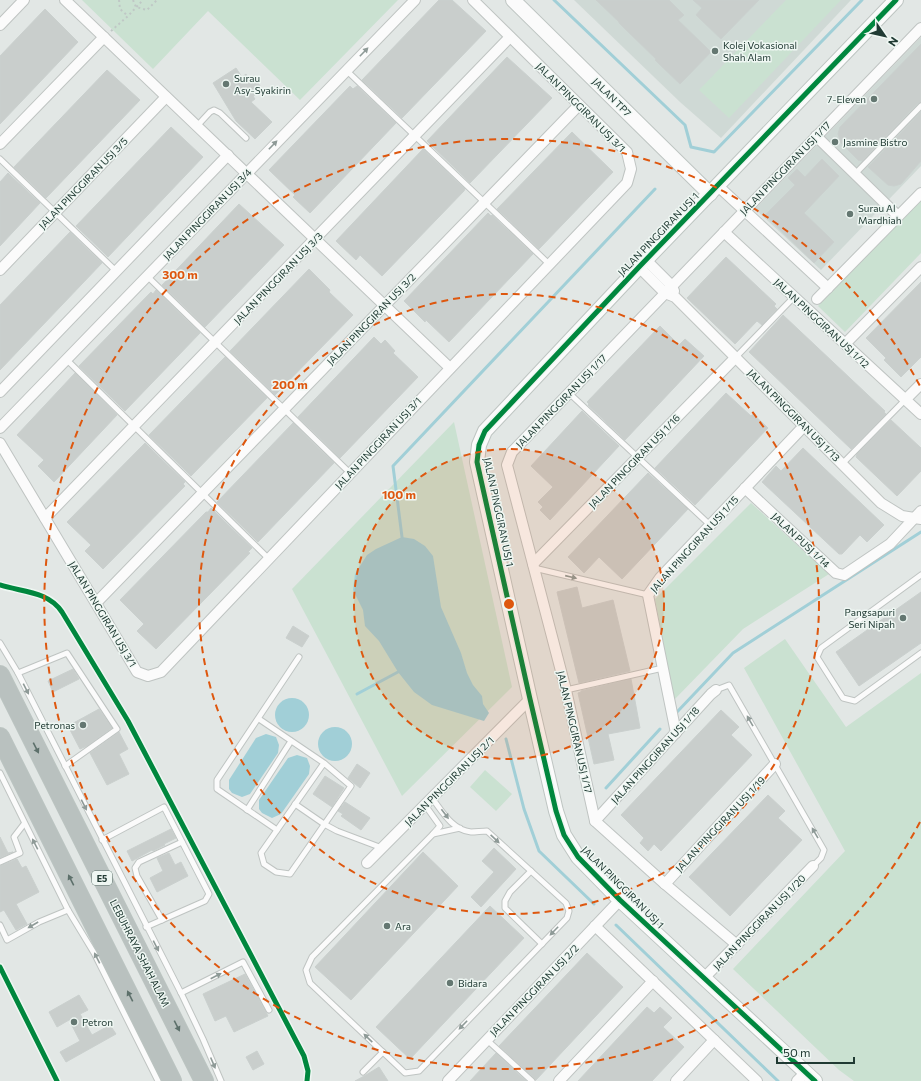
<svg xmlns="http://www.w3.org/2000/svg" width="921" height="1081" viewBox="0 0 921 1081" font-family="Commissioner,sans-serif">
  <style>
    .built { fill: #cfd9d5 }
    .green { fill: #cae1d1 }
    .water { fill: #a1cfd7 }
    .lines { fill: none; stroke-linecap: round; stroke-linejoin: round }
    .stream { stroke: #a1cfd7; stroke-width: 3 }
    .building { fill: #c9cecc; stroke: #cad0ce }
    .lane-casing { stroke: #bfc4c2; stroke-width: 7 }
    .street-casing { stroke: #bfc4c2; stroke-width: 12 }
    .secondary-casing { stroke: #bec5c2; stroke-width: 16 }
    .highway-casing { stroke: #bbc4c1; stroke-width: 20 }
    .path { stroke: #bfc7c5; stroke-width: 2; stroke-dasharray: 2 3; stroke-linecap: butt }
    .lane { stroke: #fbfbfb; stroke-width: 5 }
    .street { stroke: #fbfbfb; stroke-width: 10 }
    .secondary { stroke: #fbfbfb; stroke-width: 14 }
    .highway { stroke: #b9c1bf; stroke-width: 18 }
    .cycleway-casing { stroke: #eff7f3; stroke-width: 8 }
    .cycleway { stroke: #00873e; stroke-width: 5 }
    .oneway { fill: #8e9a97 }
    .oneway2 { fill: #5d706b }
    .ring { fill: none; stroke: #de570e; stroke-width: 2; stroke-dasharray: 7 5 }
    .poi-dot { fill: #647771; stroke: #eff7f3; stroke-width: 1.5 }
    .labels { text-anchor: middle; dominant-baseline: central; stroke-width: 3; stroke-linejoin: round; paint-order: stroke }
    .shield { fill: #eff7f3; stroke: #5e736d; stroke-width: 1 }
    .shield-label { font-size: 9px; font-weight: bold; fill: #203a33 }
    .poi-label { font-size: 10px; fill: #203a33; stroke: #eff7f3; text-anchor: start }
    .street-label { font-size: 10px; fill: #203a33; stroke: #eff7f3 }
    .centre { fill: #de570e; stroke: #eff7f3; stroke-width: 2 }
    .ring-label { font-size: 12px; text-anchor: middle; font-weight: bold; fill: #de570e; stroke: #eff7f3; stroke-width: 3; stroke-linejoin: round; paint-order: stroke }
  </style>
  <rect width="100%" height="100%" fill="#e2e7e5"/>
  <g class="built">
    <polygon points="574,0 851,0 721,138 680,102"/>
    <polygon points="921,37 921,166 821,270 755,209"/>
  </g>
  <g class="green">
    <polygon points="82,0 398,0 300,100 208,11 153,69"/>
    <polygon points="786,0 841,0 729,118 699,90"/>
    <polygon points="921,199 921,253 845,332 818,306"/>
    <polygon points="454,422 512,687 402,796 292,589"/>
    <polygon points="751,503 829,574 743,629 674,700 655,599"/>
    <polygon points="785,639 846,727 921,673 921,1081 854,1081 839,1070 733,969 845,851 744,668"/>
    <polygon points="485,770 512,794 496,811 470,787"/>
  </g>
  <g class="water">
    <polygon points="402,537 414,539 425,546 433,556 441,607 461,653 467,673 473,685 482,696 483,704 489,713 484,721 432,705 414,692 398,672 379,641 365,626 363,610 353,590 355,574 367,555 376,549"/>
    <circle cx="292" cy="715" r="17"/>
    <circle cx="335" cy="744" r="17"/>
    <polygon points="266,734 276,737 279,745 278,753 250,794 242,797 232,793 229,789 229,780 256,738"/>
    <polygon points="297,755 307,758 310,766 309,774 281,814 272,818 262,813 259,809 259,800 288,758"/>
  </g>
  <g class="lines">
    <g class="stream">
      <polyline points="554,0 685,125 691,147 714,152 862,0"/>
      <polyline points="402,537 393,466 655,189"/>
      <polyline points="357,694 398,672"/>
      <polyline points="677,712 733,653 921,532"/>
      <polyline points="506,739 524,809 539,851 594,904"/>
      <polyline points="606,788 660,729"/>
      <polyline points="616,925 778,1081"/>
    </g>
  </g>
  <g class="building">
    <polygon points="439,0 452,0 486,31 402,118 362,80"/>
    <polygon points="596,0 669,0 684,15 678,20 711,52 680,84 655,60 656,59 619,23 619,22"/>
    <polygon points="693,0 759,0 721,39 696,15 702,8"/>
    <polygon points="45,9 78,42 0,124 0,56"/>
    <polygon points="921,44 921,102 918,103 862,161 860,160 859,161 841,143 838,134 840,127"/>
    <polygon points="507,57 552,98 470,183 427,141"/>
    <polygon points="236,68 242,77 246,74 249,79 254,76 260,86 255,88 258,93 253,96 255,99 251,102 272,122 255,139 236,121 213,83"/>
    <polygon points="107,70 140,100 46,198 14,167"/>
    <polygon points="350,86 353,89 357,86 396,123 310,213 293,197 295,195 269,170"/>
    <polygon points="921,112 921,161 901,184 894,186 888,185 868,167"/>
    <polygon points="171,127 203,157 108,257 76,226"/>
    <polygon points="572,132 613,172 539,249 497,209"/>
    <polygon points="423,149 465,189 464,191 382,276 360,255 356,260 336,241"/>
    <polygon points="822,159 839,176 804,213 834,242 814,263 765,215 795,185 788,178 797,169 805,177"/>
    <polygon points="8,173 40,203 0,246 0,182"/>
    <polygon points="239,204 284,245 205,327 162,285"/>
    <polygon points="488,213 491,216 492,215 533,254 449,342 426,320 425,322 404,301"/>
    <polygon points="70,232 102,263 0,370 0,305"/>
    <polygon points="726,257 776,304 774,306 777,309 762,325 757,321 735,344 687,298"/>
    <polygon points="309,269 330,290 329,292 353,315 275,395 230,351"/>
    <polygon points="921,282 921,357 901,377 884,360 886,358 866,338"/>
    <polygon points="156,290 200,333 125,411 79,366 151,292 153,294"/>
    <polygon points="783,315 885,411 884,412 886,414 851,449 749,352"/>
    <polygon points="660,326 679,345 685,339 704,356 625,440 588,405 589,404 587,402"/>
    <polygon points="374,337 381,344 385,340 395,351 393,353 418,377 340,458 298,417"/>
    <polygon points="225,357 267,398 191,476 149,435"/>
    <polygon points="75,373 117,415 54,482 38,466 44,460 17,435"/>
    <polygon points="726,393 751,416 753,414 768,428 695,505 655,468"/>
    <polygon points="582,411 619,446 550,520 540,510 543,507 538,502 553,487 531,466"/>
    <polygon points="891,420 921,448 921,471 897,496 856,457 857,454"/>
    <polygon points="293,423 334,463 258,542 217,502"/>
    <polygon points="145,443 185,482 183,484 185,486 103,569 85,551 91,545 67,522"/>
    <polygon points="803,448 884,525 867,542 860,535 842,554 839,554 762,482 776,466 781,471"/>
    <polygon points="648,473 688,509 622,579 599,557 584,573 568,557"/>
    <polygon points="211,508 252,548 248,552 250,553 156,649 137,631 144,624 120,600 206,512 208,512"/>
    <polygon points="577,587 582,608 613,600 630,671 579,683 557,592"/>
    <polygon points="921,592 921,643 859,686 836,652"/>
    <polygon points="293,626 309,636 302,647 286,638"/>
    <polygon points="73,669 79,679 53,692 48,681"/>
    <polygon points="631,679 640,728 608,734 614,760 594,764 578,693 581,692 581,691"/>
    <polygon points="99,709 112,728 87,746 80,749 68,726"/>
    <polygon points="721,710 739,727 731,735 752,755 661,851 654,844 648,851 640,843 644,838 621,815"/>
    <polygon points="119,732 128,749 119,754 129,774 107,785 90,753"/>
    <polygon points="357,764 370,773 360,788 348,778"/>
    <polygon points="325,776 344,788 332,807 313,794"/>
    <polygon points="768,795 785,811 778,818 802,840 730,916 689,877"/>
    <polygon points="345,802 370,818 361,830 341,816 343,814 338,811"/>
    <polygon points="171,829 176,838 164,844 165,845 153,851 152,850 132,861 127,851"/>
    <polygon points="0,837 8,853 13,852 0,858"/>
    <polygon points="494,848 516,869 481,907 471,897 494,872 482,861"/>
    <polygon points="423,852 458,886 351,1000 315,967"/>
    <polygon points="169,853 175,865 181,862 188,876 157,892 150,878 163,871 157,858"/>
    <polygon points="17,859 22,868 26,866 39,892 16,904 27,924 16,930 4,910 0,912 0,866"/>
    <polygon points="490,906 524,938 410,1059 376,1027"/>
    <polygon points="587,953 623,987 536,1080 499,1046"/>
    <polygon points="245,974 268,1016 234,1032 226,1016 215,1021 203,994"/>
    <polygon points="79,995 88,1010 80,1014 92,1035 110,1025 116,1034 66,1062 60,1052 80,1041 69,1020 57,1027 49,1012"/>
    <polygon points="647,1007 654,1013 660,1007 672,1018 663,1027 684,1047 652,1081 578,1081"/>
    <polygon points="257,1051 264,1064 253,1070 246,1057"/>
    <polygon points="496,1053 526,1081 470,1081"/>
    <polygon points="379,1067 388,1081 355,1081 366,1075"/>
  </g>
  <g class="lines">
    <g class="lane-casing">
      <g id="lane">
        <polyline points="346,70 549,264"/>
        <polyline points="197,126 210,112 214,110 220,113 246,138"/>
        <polyline points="0,159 116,271"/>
        <polyline points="855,174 921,106"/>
        <polyline points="147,276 350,473"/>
        <polyline points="736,357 794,297"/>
        <polyline points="66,359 269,559"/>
        <polyline points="569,393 710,525"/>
        <polyline points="842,464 905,400"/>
        <polyline points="534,568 648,595"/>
        <polyline points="921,575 821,648 817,657 843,698 855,701 921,653"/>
        <polyline points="0,643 18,673 181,993 203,1039 221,1081"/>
        <polyline points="18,673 67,653 117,729 65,766"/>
        <polyline points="566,690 663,668"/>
        <polyline points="716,690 729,685 824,850 821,858 813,866"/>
        <polyline points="259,719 324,763 351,786 290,874 276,872 264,864 261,853 324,763"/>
        <polyline points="0,773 68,910 94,953 158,1081"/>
        <path d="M432,798C442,811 452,830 471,832C476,832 482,831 487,831L566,903L569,911L567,918L419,1071L405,1073L310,983L306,970L312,957L433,834L460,828"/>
        <polyline points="295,804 324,824 337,831 382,848"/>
        <polyline points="425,805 440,826 433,834"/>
        <polyline points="247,810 291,741"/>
        <polyline points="277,830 217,789 217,780 299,657"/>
        <polyline points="102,840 164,807 209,894 205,901 146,927"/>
        <polyline points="0,862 20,853 14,837 24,824"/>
        <polyline points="531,871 510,892 505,901 505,908 542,944"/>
        <polyline points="162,920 137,876 135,868 139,862 182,842"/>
        <polyline points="0,925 7,940 39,922 68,910"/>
        <polyline points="181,993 243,962 269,1010"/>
        <polyline points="487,1040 532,1081"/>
        <polyline points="363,1072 383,1052"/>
      </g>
    </g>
    <g class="street-casing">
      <g id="street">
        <polyline points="65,0 450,368"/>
        <polyline points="0,25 24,0"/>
        <polyline points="816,136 898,216"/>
        <polyline points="0,144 104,37"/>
        <polyline points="718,186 828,288"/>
        <polyline points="724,232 921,414"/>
        <polyline points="646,260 672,286 674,291"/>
        <polyline points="639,267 665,293 675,297 881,503 902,516 921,519"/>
        <polyline points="0,270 166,97"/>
        <polyline points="817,299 921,193"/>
        <polyline points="845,344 921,267"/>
        <polyline points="0,392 228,155"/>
        <polyline points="905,400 921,384"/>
        <polyline points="0,428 415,0"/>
        <polyline points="0,443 137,672 148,676 161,672 627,183 631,169 627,152 473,0"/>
        <polyline points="745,488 836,573 844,575 890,544 921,511"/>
        <polyline points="45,518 510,37"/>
        <polyline points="533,564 736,357"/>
        <polyline points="96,603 579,105"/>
        <polyline points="676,733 648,595 660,578 804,426"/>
        <polyline points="595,821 711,694 716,690"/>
        <polyline points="367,863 530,699"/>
        <polyline points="665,884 775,764"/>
        <polyline points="595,926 757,1081"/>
        <polyline points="737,945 665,884 595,821 566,690 507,465 512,452 921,28"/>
        <polyline points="704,978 813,866"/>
        <polyline points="448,1081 620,900"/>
        <polyline points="559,1081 653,981"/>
        <polyline points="676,1081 714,1040"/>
        <polyline points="797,1081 805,1073"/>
      </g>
    </g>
    <g class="secondary-casing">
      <g id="secondary">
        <polyline points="513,0 710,194"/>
        <polyline points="815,1081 620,900 578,857 564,835 556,811 530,699 477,462 479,445 485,431 639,267 896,0"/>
      </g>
    </g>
    <g class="highway-casing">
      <g id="highway">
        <polyline points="0,675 204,1081"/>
        <polyline points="0,737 172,1081"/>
      </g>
    </g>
    <g class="path">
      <polyline points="119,0 120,9 128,16"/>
      <polyline points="133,0 136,7 147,10 157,0"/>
      <polyline points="111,31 128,16 143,0"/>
    </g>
    <use href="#lane" class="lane"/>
    <use href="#street" class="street"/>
    <use href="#secondary" class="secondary"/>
    <use href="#highway" class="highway"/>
    <g class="cycleway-casing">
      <g id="cycleway">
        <path d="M0,585C22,592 48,591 62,612L128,721L304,1056L308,1071L307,1081"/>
        <polyline points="0,967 57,1081"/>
        <polyline points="815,1081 620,900 578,857 564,835 556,811 530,699 477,462 479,445 485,431 639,267 896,0"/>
      </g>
    </g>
    <use href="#cycleway" class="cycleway"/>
  </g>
  <defs><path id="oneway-solid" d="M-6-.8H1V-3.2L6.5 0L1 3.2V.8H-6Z"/></defs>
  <g class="oneway">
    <use href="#oneway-solid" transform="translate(364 52) rotate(-46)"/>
    <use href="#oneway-solid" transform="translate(273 145) rotate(-46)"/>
    <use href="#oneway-solid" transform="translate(571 577) rotate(13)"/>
    <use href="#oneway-solid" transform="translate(26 689) rotate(63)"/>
    <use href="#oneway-solid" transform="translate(750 721) rotate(-120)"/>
    <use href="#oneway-solid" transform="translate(84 805) rotate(63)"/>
    <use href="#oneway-solid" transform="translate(445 814) rotate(53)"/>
    <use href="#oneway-solid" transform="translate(815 833) rotate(-120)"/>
    <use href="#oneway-solid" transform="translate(495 839) rotate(43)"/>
    <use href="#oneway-solid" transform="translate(35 844) rotate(-117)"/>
    <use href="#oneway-solid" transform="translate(33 925) rotate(150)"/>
    <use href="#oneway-solid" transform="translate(554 931) rotate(134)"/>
    <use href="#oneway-solid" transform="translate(156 946) rotate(63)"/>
    <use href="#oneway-solid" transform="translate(97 958) rotate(-117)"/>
    <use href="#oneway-solid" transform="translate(216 976) rotate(-27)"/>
    <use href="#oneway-solid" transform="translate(463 1025) rotate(134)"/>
    <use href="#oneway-solid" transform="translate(368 1038) rotate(-136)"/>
    <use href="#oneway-solid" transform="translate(213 1063) rotate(67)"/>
  </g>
  <g class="oneway2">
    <use href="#oneway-solid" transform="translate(36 748) rotate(63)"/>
    <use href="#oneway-solid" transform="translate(71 880) rotate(-117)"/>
    <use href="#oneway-solid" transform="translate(130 996) rotate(-117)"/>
    <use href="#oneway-solid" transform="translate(177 1026) rotate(63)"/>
  </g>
  <circle cx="509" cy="604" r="155" fill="#de570e" fill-opacity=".12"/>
  <g class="ring">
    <circle cx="509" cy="604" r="155"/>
    <circle cx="509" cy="604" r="310"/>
    <path d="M920 822A465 465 0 1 1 920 386"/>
  </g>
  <g class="poi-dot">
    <circle cx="715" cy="51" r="4"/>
    <circle cx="226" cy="84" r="4"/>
    <circle cx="874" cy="99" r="4"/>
    <circle cx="835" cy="142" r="4"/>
    <circle cx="850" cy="214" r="4"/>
    <circle cx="903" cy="618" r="4"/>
    <circle cx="83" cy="725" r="4"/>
    <circle cx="387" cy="926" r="4"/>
    <circle cx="450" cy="983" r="4"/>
    <circle cx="74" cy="1022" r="4"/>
  </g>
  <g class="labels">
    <rect class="shield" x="92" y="871" width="20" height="14" rx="3"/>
    <g class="shield-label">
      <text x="102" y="878">E5</text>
    </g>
    <g class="poi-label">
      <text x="723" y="45">Kolej Vokasional<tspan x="723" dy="12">Shah Alam</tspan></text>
      <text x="234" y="78">Surau<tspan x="234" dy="12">Asy-Syakirin</tspan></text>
      <text x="866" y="99" text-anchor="end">7-Eleven</text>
      <text x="843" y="142">Jasmine Bistro</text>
      <text x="858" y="208">Surau Al<tspan x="858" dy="12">Mardhiah</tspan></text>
      <text x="895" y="612" text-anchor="end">Pangsapuri<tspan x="895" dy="12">Seri Nipah</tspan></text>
      <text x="75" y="725" text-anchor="end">Petronas</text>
      <text x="395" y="926">Ara</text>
      <text x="458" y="983">Bidara</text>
      <text x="82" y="1022">Petron</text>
    </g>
    <g class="street-label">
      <text transform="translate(612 97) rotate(45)">JALAN TP7</text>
      <text transform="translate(581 107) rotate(45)">JALAN PINGGIRAN USJ 3/1</text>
      <text transform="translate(785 168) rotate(-46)">JALAN PINGGIRAN USJ 1/17</text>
      <text transform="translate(83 183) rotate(-46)">JALAN PINGGIRAN USJ 3/5</text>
      <text transform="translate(207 214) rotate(-46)">JALAN PINGGIRAN USJ 3/4</text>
      <text transform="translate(658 234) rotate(-46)">JALAN PINGGIRAN USJ 1</text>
      <text transform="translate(278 278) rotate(-46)">JALAN PINGGIRAN USJ 3/3</text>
      <text transform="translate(371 319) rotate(-46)">JALAN PINGGIRAN USJ 3/2</text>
      <text transform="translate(822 323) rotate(43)">JALAN PINGGIRAN USJ 1/12</text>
      <text transform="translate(561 401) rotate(-46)">JALAN PINGGIRAN USJ 1/17</text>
      <text transform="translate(794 415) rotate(45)">JALAN PINGGIRAN USJ 1/13</text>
      <text transform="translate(378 443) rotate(-47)">JALAN PINGGIRAN USJ 3/1</text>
      <text transform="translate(634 461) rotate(-46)">JALAN PINGGIRAN USJ 1/16</text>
      <text transform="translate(499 512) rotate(78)">JALAN PINGGIRAN USJ 1</text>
      <text transform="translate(801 540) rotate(43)">JALAN PUSJ 1/14</text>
      <text transform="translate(694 544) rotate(-48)">JALAN PINGGIRAN USJ 1/15</text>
      <text transform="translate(103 614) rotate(59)">JALAN PINGGIRAN USJ 3/1</text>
      <text transform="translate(575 732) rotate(77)">JALAN PINGGIRAN USJ 1/17</text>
      <text transform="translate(655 755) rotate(-48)">JALAN PINGGIRAN USJ 1/18</text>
      <text transform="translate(449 781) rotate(-45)">JALAN PINGGIRAN USJ 2/1</text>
      <text transform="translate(720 824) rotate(-47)">JALAN PINGGIRAN USJ 1/19</text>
      <text transform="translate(623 887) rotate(45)">JALAN PINGGIRAN USJ 1</text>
      <text transform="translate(759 922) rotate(-46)">JALAN PINGGIRAN USJ 1/20</text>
      <text transform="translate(140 953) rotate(63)">LEBUHRAYA SHAH ALAM</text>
      <text transform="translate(534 990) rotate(-46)">JALAN PINGGIRAN USJ 2/2</text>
    </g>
  </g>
  <circle cx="509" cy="604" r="6" class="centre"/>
  <g class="ring-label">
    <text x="180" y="279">300 m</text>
    <text x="290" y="389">200 m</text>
    <text x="399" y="499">100 m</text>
  </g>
  <g transform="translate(885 36) rotate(124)" stroke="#eff7f3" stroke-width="3" paint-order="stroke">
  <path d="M0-3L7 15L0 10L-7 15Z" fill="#203a33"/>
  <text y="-6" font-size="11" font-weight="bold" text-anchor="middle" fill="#203a33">N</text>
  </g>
  <path d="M777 1057v6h77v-6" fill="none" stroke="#203a33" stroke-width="2"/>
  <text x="783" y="1057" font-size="12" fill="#203a33" stroke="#eff7f3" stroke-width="3" paint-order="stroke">50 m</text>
</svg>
